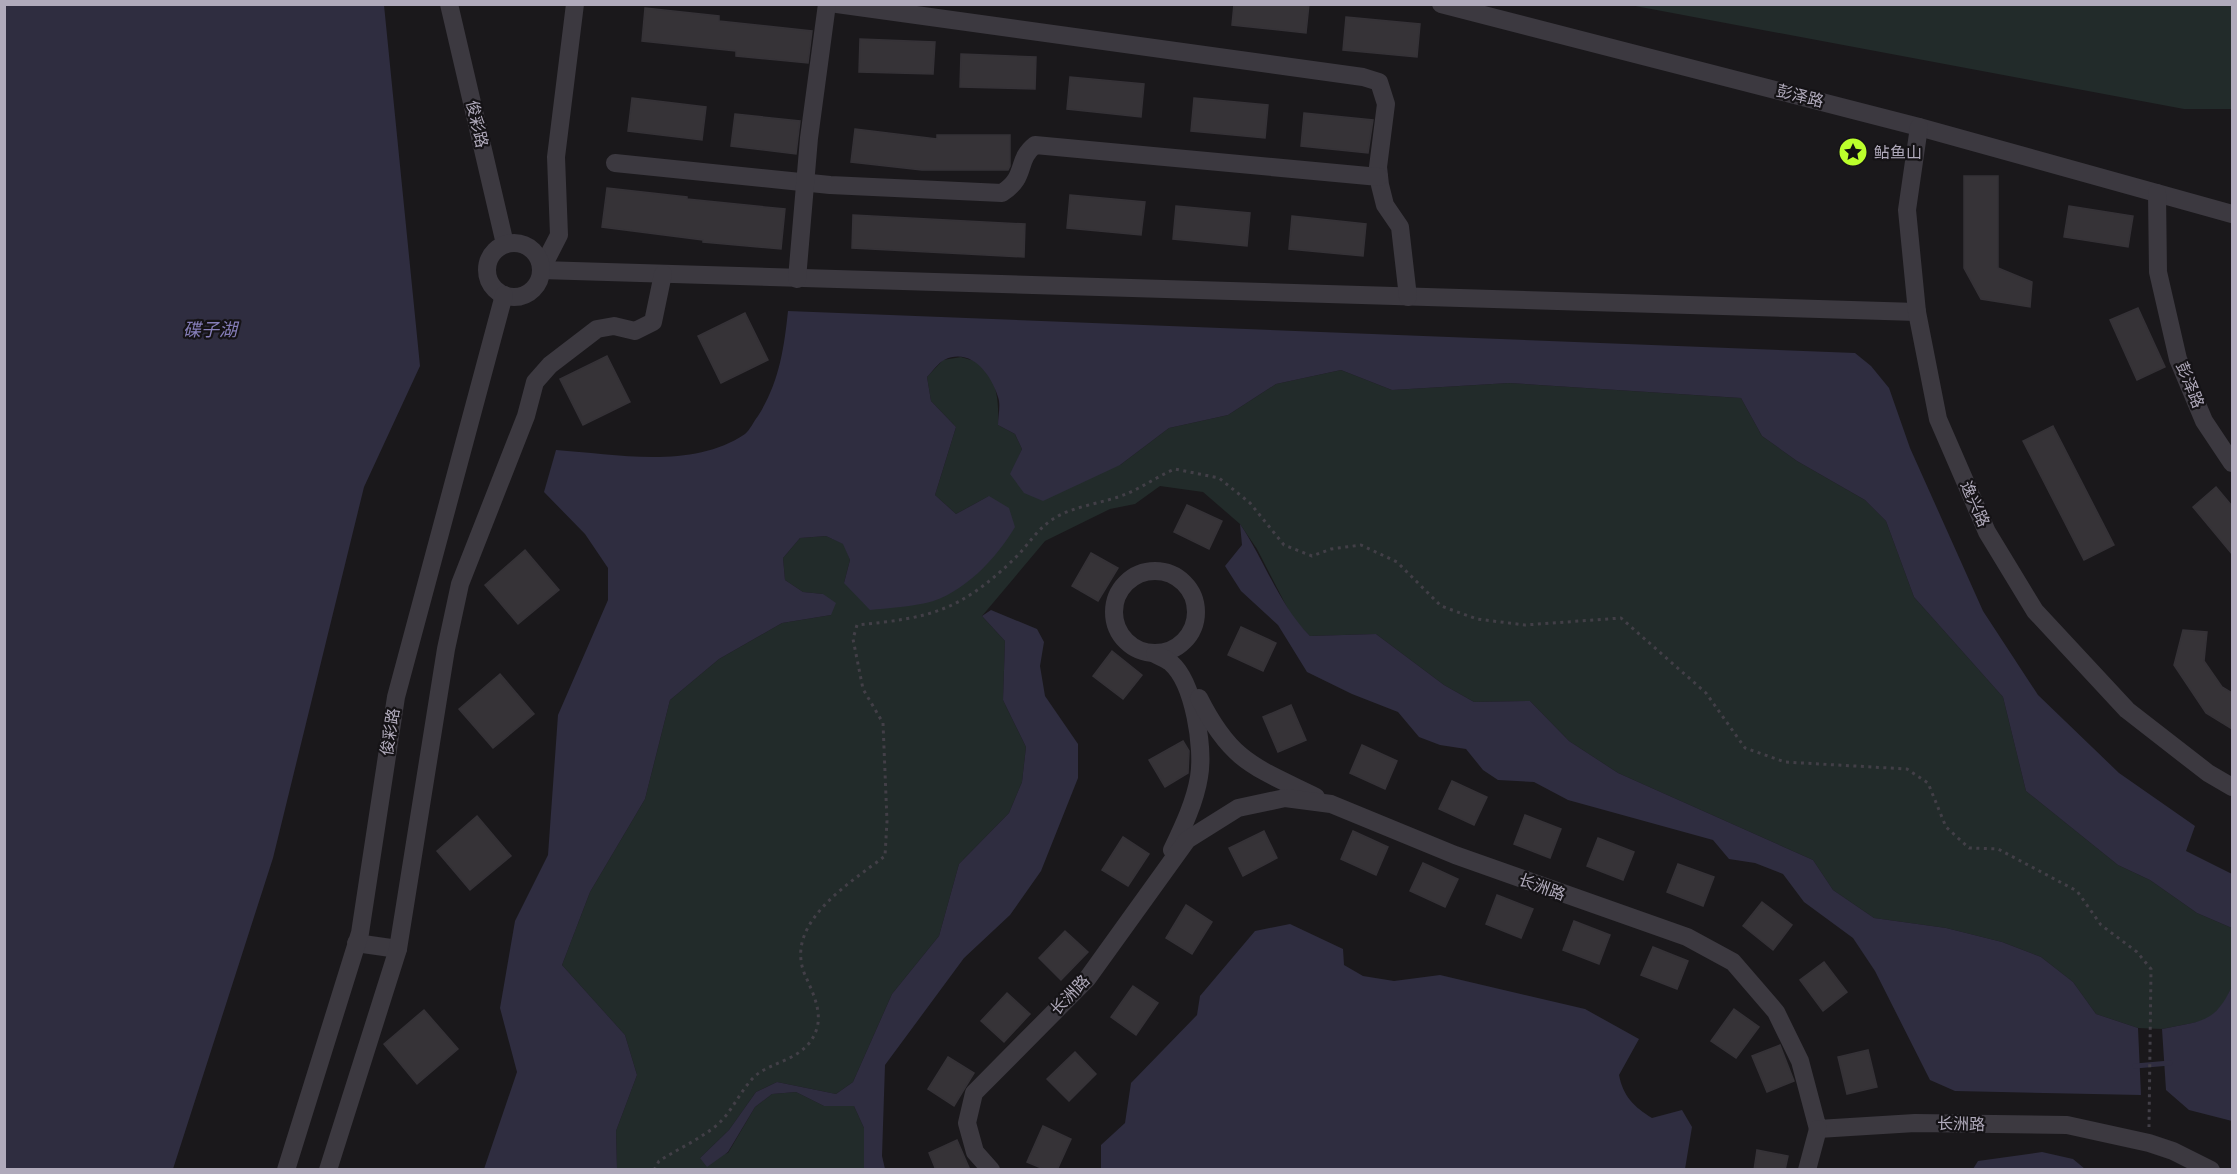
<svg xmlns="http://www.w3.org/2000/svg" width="2237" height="1174" viewBox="0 0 2237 1174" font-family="Karla,'Noto Sans SC',sans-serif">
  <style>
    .green { fill: #222b2a }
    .water { fill: #2f2d40 }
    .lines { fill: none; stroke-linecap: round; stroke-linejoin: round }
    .stream { stroke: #2f2d40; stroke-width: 5 }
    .building { fill: #363337; stroke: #353237; stroke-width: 1.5 }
    .path { stroke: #423f47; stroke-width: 3; stroke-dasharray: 3 4.5; stroke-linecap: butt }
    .minor { stroke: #3c3940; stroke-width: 18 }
    .labels { text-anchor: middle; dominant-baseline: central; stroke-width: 4.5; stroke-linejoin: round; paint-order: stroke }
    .street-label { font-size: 16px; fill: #b0aabb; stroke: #151316 }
    .poi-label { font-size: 16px; fill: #b0aabb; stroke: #151316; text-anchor: start }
    .water-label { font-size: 18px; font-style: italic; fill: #867eb9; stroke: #151316 }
  </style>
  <rect width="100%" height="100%" fill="#1a181b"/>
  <g class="green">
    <polygon points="1630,5 2232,5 2232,109 2184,109"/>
    <path d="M961,357C966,359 974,360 979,363C998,377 999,405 998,425L1015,434L1022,449L1011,474L1120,465L1169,428L1228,415L1276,384L1341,370L1392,390L1509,383L1741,398L1762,436L1797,461L1865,500L1886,521L1914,597L2003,697L2026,791L2118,865L2150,880L2197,913L2232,928V986L2225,1002L2208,1020L2162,1029L2138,1028L2096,1014L2073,982L2041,957L2002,942L1946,928L1874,918L1833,890L1813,860L1618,773L1569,741L1530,701L1474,702L1444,685L1376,634L1310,636L1293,619L1257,549L1240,524L1203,492L1160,486L1135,504L1110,509L1045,541L982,616L1005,641L1003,700L1026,747L1022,782L1009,813L959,864L939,936L892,994L853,1082L836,1094L777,1082L756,1092L729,1130L700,1158L728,1153L755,1107L772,1094L796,1092L824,1106H854L864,1128V1169H617L616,1131L637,1075L625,1035L562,965L590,892L645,799L670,700L719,659L782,623L831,615L823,594L803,592L785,580L783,558L800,538L826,536L844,544L850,560L844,583L989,496L956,514L935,495L956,427L931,401L927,377L943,360Z"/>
  </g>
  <g class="water">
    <polygon points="5,4 384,5 420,366 364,487 273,858 173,1169 5,1169"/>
    <path d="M788,311L1855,353L1871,366L1889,388L1910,448L1983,611L2038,695L2119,773L2195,826L2186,851L2232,874V928L2197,913L2150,880L2118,865L2026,791L2003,697L1914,597L1886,521L1865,500L1797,461L1762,436L1741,398L1509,383L1392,390L1341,370L1276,384L1228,415L1169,428L1120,465L1043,501L1024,493L1010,474L1022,449L1015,434L998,425C998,416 1001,405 998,397C991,374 971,347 944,360C938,363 932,372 927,377L931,401L956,427L935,495L956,514L989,496L1009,508L1015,527C997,558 962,595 926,603C908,607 888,608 870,610L844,583L850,560L843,544L826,536L800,538L783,558L785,580L803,592L823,594L836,603L831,615L782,623L719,659L670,700L645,799L590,892L562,965L625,1035L637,1075L616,1131L617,1169H484L517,1072L500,1008L515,921L548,855L558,715L608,600V568L585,534L544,492L556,450C616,454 692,470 745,434C750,430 754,421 758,416C779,383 784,349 788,311Z"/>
    <path d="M1240,524C1265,561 1279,605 1310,636L1376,634L1444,685L1474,702L1530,701L1569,741L1618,773L1813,860L1833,890L1874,918L1946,928L2002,942L2041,957L2073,982L2096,1014L2138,1028L2141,1095L1955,1091L1930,1080L1875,971L1853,938L1804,902L1783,874L1755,863L1729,859L1713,840L1568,800L1534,782L1498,780L1483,770L1466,749L1440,745L1419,737L1398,712L1352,694L1307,672L1278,625L1241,591L1225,566L1242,545Z"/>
    <polygon points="991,610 1037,629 1044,642 1040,666 1045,696 1078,744 1078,778 1041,871 1010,915 964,958 885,1065 882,1156 885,1169 864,1169 864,1128 854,1106 824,1106 796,1092 772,1094 755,1107 728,1152 707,1167 700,1158 729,1130 756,1092 777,1082 836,1094 853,1082 892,994 939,936 959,864 1009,813 1022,782 1026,747 1003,700 1005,641 982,616"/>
    <path d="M1290,924L1343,949L1344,965L1363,976L1394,981L1440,975L1585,1009L1639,1039L1619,1075C1623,1096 1634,1107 1652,1118L1682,1110L1692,1127L1685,1169H1101V1145L1125,1123L1131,1083L1197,1015L1200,996L1255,931Z"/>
    <path d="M2232,986V1121L2189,1110L2166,1090L2162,1029C2200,1021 2215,1024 2232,986Z"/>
    <polygon points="2042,1152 2073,1159 2085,1169 1973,1169 1978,1161"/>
  </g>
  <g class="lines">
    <polyline class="stream" points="2135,1066 2170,1063"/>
  </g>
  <g class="building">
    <polygon points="1234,4 1309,4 1306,33 1232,25"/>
    <polygon points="645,8 719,16 719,21 812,31 808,63 736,56 736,51 642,41"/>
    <polygon points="1346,17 1420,24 1417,57 1343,50"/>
    <polygon points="860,39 935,42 933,74 859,72"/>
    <polygon points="961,54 1036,57 1035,89 960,87"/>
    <polygon points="1070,77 1144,84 1141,117 1067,109"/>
    <polygon points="632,98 706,107 702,140 628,131"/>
    <polygon points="1194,98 1268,105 1265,138 1191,131"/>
    <polygon points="1304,113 1373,120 1368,153 1301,146"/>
    <polygon points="735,114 800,121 796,154 731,146"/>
    <polygon points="855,129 937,139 937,135 1010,135 1010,166 1008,170 922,170 851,162"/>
    <polygon points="1964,176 1998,176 1998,268 2032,282 2030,307 1981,299 1964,268"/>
    <polygon points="607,188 687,197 687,199 785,209 781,249 703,242 703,240 602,227"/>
    <polygon points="1070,195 1145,202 1141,235 1067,228"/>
    <polygon points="1176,206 1250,213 1247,246 1173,239"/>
    <polygon points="2069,206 2133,216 2128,247 2064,237"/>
    <polygon points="853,215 1025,224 1024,257 852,248"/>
    <polygon points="1292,216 1366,224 1363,256 1289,249"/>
    <polygon points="2138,308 2165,367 2137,380 2110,320"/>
    <polygon points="745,313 768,360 721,383 698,336"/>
    <polygon points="607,356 630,402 583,425 560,379"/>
    <polygon points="2053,426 2114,545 2084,560 2023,441"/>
    <polygon points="2216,487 2232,506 2232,554 2193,507"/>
    <polygon points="1187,505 1222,521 1209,549 1174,532"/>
    <polygon points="525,550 559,590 518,624 485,585"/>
    <polygon points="1091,553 1118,568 1098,601 1072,586"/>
    <polygon points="1241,627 1276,643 1263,671 1228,655"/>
    <polygon points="2183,630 2207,632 2204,661 2222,687 2232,693 2232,729 2206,713 2174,665"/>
    <polygon points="1112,651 1142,675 1123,699 1093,676"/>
    <polygon points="500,674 534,714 493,748 459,709"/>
    <polygon points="1291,705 1306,740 1278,752 1263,717"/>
    <polygon points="1183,741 1189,751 1188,773 1165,787 1149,760"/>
    <polygon points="1362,745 1397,761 1385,789 1350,773"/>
    <polygon points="1452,781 1487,797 1474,825 1439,809"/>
    <polygon points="1525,815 1561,829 1550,858 1514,844"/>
    <polygon points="477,816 511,856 470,890 437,851"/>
    <polygon points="1264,831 1277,858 1243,876 1229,848"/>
    <polygon points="1353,831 1388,847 1376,875 1341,859"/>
    <polygon points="1123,837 1149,854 1128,886 1102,870"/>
    <polygon points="1598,838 1634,852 1623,880 1587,866"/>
    <polygon points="1423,863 1458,879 1445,907 1410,891"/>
    <polygon points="1678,864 1714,877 1703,906 1667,892"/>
    <polygon points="1497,895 1533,909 1521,938 1486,924"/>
    <polygon points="1762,902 1792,925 1773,950 1743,926"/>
    <polygon points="1186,905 1212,922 1192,954 1166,938"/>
    <polygon points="1574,921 1610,935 1599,964 1563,950"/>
    <polygon points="1065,931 1088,952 1061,980 1039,958"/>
    <polygon points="1653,947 1688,961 1677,989 1641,975"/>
    <polygon points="1824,962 1847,992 1823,1011 1800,980"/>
    <polygon points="1133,986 1158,1003 1136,1035 1111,1017"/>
    <polygon points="1007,993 1030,1014 1004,1042 981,1021"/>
    <polygon points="1734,1009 1759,1027 1736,1058 1711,1041"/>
    <polygon points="424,1010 458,1049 417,1084 384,1044"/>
    <polygon points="1780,1045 1794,1081 1767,1092 1752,1056"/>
    <polygon points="1868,1050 1877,1087 1847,1094 1838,1057"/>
    <polygon points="1075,1052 1096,1074 1069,1101 1047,1079"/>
    <polygon points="948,1057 974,1073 954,1106 928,1089"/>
    <polygon points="1043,1126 1071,1139 1057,1170 1046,1170 1027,1162"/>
    <polygon points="957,1140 970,1170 936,1170 929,1153"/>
    <polygon points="1757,1150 1788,1156 1785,1170 1754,1170"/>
  </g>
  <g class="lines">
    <path class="path" d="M654,1170L659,1161C678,1149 700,1139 717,1125C732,1112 740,1091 754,1077C772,1060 807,1061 817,1028C822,1010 812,991 805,975C783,923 850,883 885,856L887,821L883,723L863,689L853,639L857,625C929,618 958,612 1012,561C1027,547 1036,530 1053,519C1072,506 1105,503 1126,494C1143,487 1158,476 1175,469L1219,478L1250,503L1284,545L1312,556L1331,549L1361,545L1397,562L1441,606L1477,619L1525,625L1621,618L1706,693L1745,748L1785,762L1907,769L1928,783L1946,827L1969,848L1998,849L2077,891L2101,925L2137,952L2151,969L2149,1127"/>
    <g class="minor">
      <polyline points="449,4 505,244"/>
      <polyline points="575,4 556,157 559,235 541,270 1917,312"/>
      <polyline points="837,4 1363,77 1379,82 1386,104 1378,167 1380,185 1385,205 1400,227 1408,297"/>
      <polyline points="1441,4 1919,127 2232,214"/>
      <polyline points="1919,127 1907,210 1917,312 1938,419 1987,532 2035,611 2127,710 2208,773 2232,787"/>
      <path d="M615,163L830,185L1002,193C1028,176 1015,161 1035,145L1379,177"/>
      <polyline points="2157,193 2158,272 2178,359 2204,421 2232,463"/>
      <circle cx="514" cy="270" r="27"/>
      <polyline points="797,279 809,138 827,4"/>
      <circle cx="1155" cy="612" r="41"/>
      <path d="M1155,654C1160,657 1167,659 1171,663C1194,683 1204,748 1199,777C1195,802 1183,827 1172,850"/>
      <path d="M1199,698C1231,762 1255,767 1316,797"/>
      <polyline points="356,943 398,949"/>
      <polyline points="286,1170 360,933 396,697 504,295"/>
      <polyline points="328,1170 398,949 446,649 460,584 526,416 535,382 550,365 597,329 614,326 635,331 653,322 663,274"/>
      <polyline points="991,1170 975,1152 967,1123 974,1093 1087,979 1187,840 1238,808 1285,798 1331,804 1455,855 1687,937 1733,962 1776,1012 1800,1061 1818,1129 1915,1123 2067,1125 2149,1143 2173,1151 2211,1170"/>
      <polyline points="1807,1170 1818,1129"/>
    </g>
  </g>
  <defs>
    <g id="sight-disc" transform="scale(1.5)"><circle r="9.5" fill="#bbff2c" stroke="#151316"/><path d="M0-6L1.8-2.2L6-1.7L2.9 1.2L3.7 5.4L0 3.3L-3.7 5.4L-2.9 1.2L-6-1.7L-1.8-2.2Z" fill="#111"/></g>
  </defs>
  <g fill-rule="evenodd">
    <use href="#sight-disc" x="1853" y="152"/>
  </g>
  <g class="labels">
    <g class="street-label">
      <text transform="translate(1800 96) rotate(14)">彭泽路</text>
      <text transform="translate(477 124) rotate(77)">俊彩路</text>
      <text transform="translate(2190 385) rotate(68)">彭泽路</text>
      <text transform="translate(1975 504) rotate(66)">逸兴路</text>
      <text transform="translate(390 732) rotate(-81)">俊彩路</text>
      <text transform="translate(1542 887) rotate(20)">长洲路</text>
      <text transform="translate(1070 995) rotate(-46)">长洲路</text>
      <text transform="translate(1961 1124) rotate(1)">长洲路</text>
    </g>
    <g class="poi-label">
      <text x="1874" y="152">鲇鱼山</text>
    </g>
    <g class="water-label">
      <text x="210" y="330">碟子湖</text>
    </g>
  </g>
  <rect width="2237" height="1174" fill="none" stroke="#b0aabb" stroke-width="12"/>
</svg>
